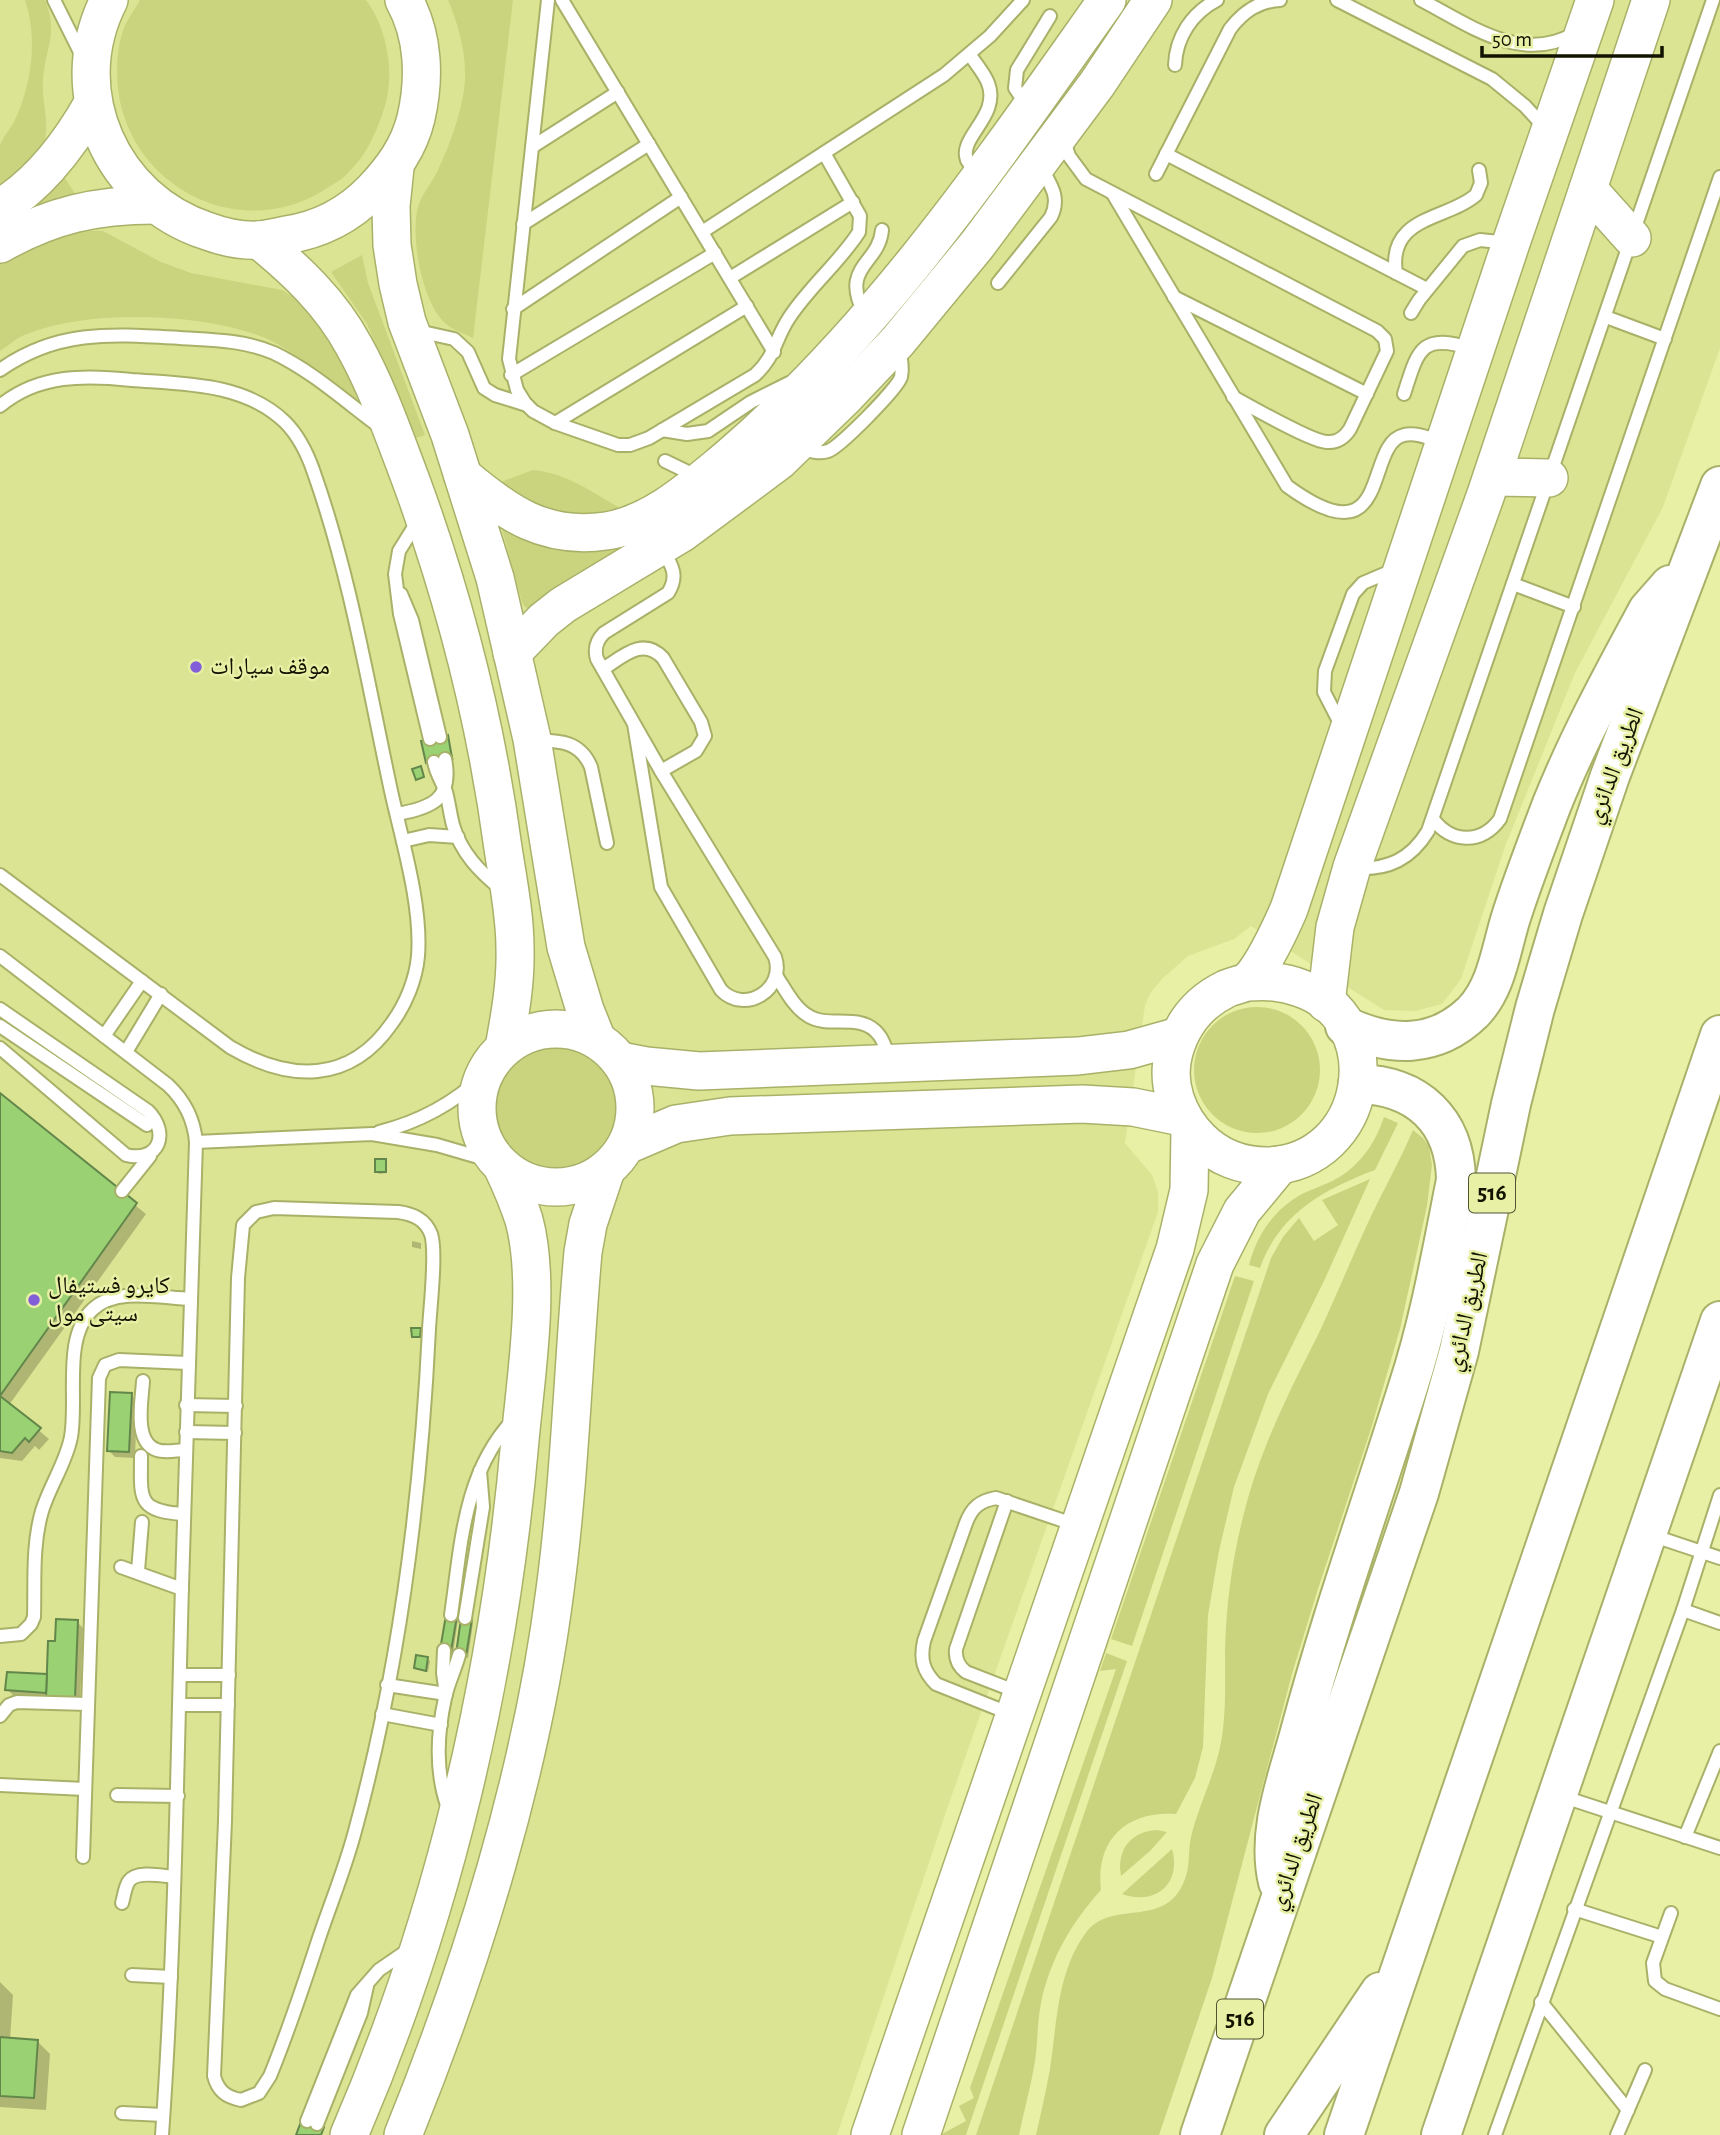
<svg xmlns="http://www.w3.org/2000/svg" width="1720" height="2135" viewBox="0 0 1720 2135" font-family="'Alegreya Sans','Noto Naskh Arabic',sans-serif">
  <style>
    .built { fill: #dbe492 }
    .green { fill: #cad47f }
    .shadow { fill: #0003 }
    .building { fill: #99d173; stroke: #63874b; stroke-width: 2 }
    .lines { fill: none; stroke-linecap: round; stroke-linejoin: round }
    .lane-casing { stroke: #a9b169; stroke-width: 16 }
    .secondary-casing { stroke: #a9b169; stroke-width: 40 }
    .highway-casing { stroke: #a9b169; stroke-width: 42 }
    .lane { stroke: #fff; stroke-width: 12 }
    .secondary { stroke: #fff; stroke-width: 37 }
    .highway { stroke: #fff; stroke-width: 38 }
    .poi-dot { fill: #835ed9; stroke: #e7f0a5; stroke-width: 2.5 }
    .labels { text-anchor: middle; dominant-baseline: central; stroke-width: 5; stroke-linejoin: round; paint-order: stroke }
    .shield { fill: #e7f0a5; stroke: #515532; stroke-width: 2 }
    .shield-label { font-size: 23px; font-weight: bold; fill: #111300 }
    .poi-label { font-size: 24px; fill: #111300; stroke: #e7f0a5; text-anchor: start }
    .street-label { font-size: 24px; fill: #111300; stroke: #e7f0a5 }
  </style>
  <rect width="100%" height="100%" fill="#e7f0a5"/>
  <polygon class="built" points="0,0 1720,0 1720,348 1663,507 1575,673 1506,844 1461,979 1442,1004 1415,1011 1384,1010 1251,926 1234,939 1188,956 1163,978 1151,992 1145,1005 1125,1143 1152,1175 1158,1192 1158,1212 948,1806 837,2135 0,2135"/>
  <g class="green">
    <path d="M25,0H45C59,34 45,48 43,80C41,106 54,130 39,155C30,169 12,182 0,194C0,181 0,156 0,145C3,137 10,129 14,122C32,85 38,38 25,0Z"/>
    <path d="M140,0H366C388,29 396,77 383,112C375,136 365,157 346,175C340,181 331,185 324,190C242,242 135,190 119,96C116,75 116,49 124,28C128,18 135,9 140,0Z"/>
    <path d="M448,0H513L473,338C465,334 452,330 445,323C422,302 410,237 418,207C421,196 430,185 436,174C449,148 464,107 465,78C466,51 458,24 448,0Z"/>
    <polygon points="62,174 78,198 0,222"/>
    <path d="M83,230L103,231L161,262L191,273L282,290L310,308L348,368L358,402C331,382 291,347 260,336C198,313 89,309 27,334C17,337 8,346 0,351V259L30,245Z"/>
    <polygon points="362,255 368,283 425,435 416,438 367,324 331,272"/>
    <path d="M533,470C569,473 595,495 626,511L552,520L498,483Z"/>
    <polygon points="500,522 643,534 532,610 525,607 522,602"/>
    <circle cx="1257" cy="1070" r="63"/>
    <circle cx="557" cy="1106" r="64"/>
    <path d="M1384,1117L1398,1123L1375,1170C1324,1189 1279,1214 1260,1268L1249,1265C1257,1234 1275,1208 1304,1193C1319,1186 1335,1182 1348,1171C1366,1157 1377,1138 1384,1117Z"/>
    <path d="M1413,1130L1423,1138L1429,1146L1432,1165L1427,1206L1400,1329L1371,1429L1317,1592L1292,1674L1212,1978L1159,2135H1036C1041,2113 1046,2091 1050,2069C1057,2023 1057,1973 1085,1934C1111,1896 1168,1933 1186,1876C1190,1864 1188,1850 1191,1837C1200,1800 1219,1768 1223,1729C1226,1703 1225,1677 1225,1651C1226,1606 1232,1560 1243,1517C1259,1451 1288,1394 1318,1335C1335,1299 1350,1262 1366,1227C1381,1194 1399,1163 1413,1130Z"/>
    <path d="M1370,1179L1324,1281L1268,1394L1234,1487L1219,1551L1208,1615L1203,1747L1195,1778L1176,1814C1127,1810 1095,1840 1101,1890C1072,1922 1050,1959 1041,2003C1037,2022 1038,2042 1035,2061C1031,2086 1024,2111 1019,2135H976L1271,1258L1283,1237L1299,1218L1314,1241L1338,1225L1322,1200Z"/>
    <polygon points="1235,1276 1254,1281 1132,1646 1111,1639"/>
    <polygon points="1106,1653 1127,1661 966,2135 940,2135 966,2121 959,2106 974,2098 970,2088 1116,1669 1100,1671"/>
    <path d="M1157,1830L1167,1832L1150,1851L1121,1876C1116,1850 1131,1831 1157,1830Z"/>
    <path d="M1172,1849C1182,1884 1155,1906 1122,1894Z"/>
  </g>
  <g class="shadow">
    <polygon points="447,737 454,760 430,765"/>
    <polygon points="0,1096 146,1214 9,1405 49,1439 39,1450 35,1446 22,1461 0,1458"/>
    <polygon points="385,1161 387,1163 387,1173 379,1174 376,1171"/>
    <polygon points="412,1241 421,1243 421,1249 412,1247"/>
    <polygon points="131,1395 137,1401 135,1458 115,1457 109,1451"/>
    <polygon points="456,1618 458,1620 453,1653 444,1652"/>
    <polygon points="471,1621 473,1623 468,1658 460,1656"/>
    <polygon points="77,1622 83,1628 80,1704 49,1698 13,1695 7,1689 49,1676 57,1643"/>
    <polygon points="427,1659 430,1661 428,1672 416,1668"/>
    <polygon points="0,1982 13,1995 10,2040 37,2041 50,2054 46,2110 0,2107"/>
  </g>
  <g class="building">
    <polygon points="448,735 452,758 426,763 421,741"/>
    <polygon points="421,766 424,777 416,780 412,769"/>
    <polygon points="0,1093 137,1203 0,1396 41,1428 29,1442 25,1438 12,1453 0,1451"/>
    <rect x="375" y="1159" width="11" height="13"/>
    <polygon points="411,1328 421,1328 420,1337 412,1337"/>
    <polygon points="110,1392 132,1393 129,1452 107,1451"/>
    <polygon points="446,1615 457,1616 451,1651 440,1650"/>
    <polygon points="461,1618 472,1619 466,1656 456,1654"/>
    <polygon points="56,1619 78,1620 75,1699 46,1698 48,1641 55,1641"/>
    <polygon points="416,1655 428,1657 426,1671 414,1668"/>
    <polygon points="7,1672 47,1674 46,1693 5,1690"/>
    <polygon points="0,2037 38,2040 34,2098 0,2096"/>
    <polygon points="302,2119 324,2127 321,2135 296,2135"/>
  </g>
  <g class="lines">
    <g class="lane-casing">
      <g id="lane">
        <polyline points="54,0 82,56"/>
        <path d="M548,0L509,359L517,390L525,403L533,411L555,423L618,445H630L649,438L755,375C775,357 775,339 789,318C809,287 839,263 859,232L860,216L824,153"/>
        <polyline points="562,0 774,352"/>
        <polyline points="1337,0 1492,79 1525,106 1546,129"/>
        <path d="M1421,0C1469,25 1522,65 1575,33"/>
        <path d="M970,55C976,64 984,73 988,83C1001,116 958,137 967,160C969,164 974,169 977,173"/>
        <path d="M1175,65C1176,37 1192,13 1217,0"/>
        <polyline points="1028,107 1015,88 1017,70 1050,16"/>
        <path d="M1063,138L1069,156L1086,179L1377,331L1385,339L1387,351L1350,429C1345,437 1337,443 1327,442C1312,442 1250,406 1233,397"/>
        <polyline points="532,147 618,92"/>
        <polyline points="1166,154 1427,289"/>
        <path d="M1156,174L1230,29C1243,12 1258,1 1280,0"/>
        <path d="M1113,194L1287,486C1394,564 1363,444 1404,435C1415,432 1429,438 1440,442"/>
        <polyline points="523,224 649,144"/>
        <polyline points="702,232 944,75 990,36 1023,0"/>
        <path d="M1396,273C1387,216 1447,220 1476,195L1481,183L1479,170"/>
        <polyline points="730,278 853,202"/>
        <path d="M998,283L1051,217C1061,197 1050,184 1041,167"/>
        <polyline points="1174,297 1367,394"/>
        <polyline points="513,309 681,197"/>
        <polyline points="1411,313 1419,300 1463,246 1480,240 1509,243"/>
        <path d="M865,315C839,266 879,265 882,230"/>
        <polyline points="1606,317 1665,339"/>
        <polyline points="418,331 454,339 468,352 484,388 495,395 527,405"/>
        <path d="M0,370C57,329 114,334 180,338C212,340 244,340 274,353C312,371 346,402 380,427"/>
        <polyline points="511,375 715,253"/>
        <path d="M1404,394C1418,350 1421,332 1472,349"/>
        <path d="M0,406C38,374 85,375 132,380C185,384 245,383 285,422C298,435 307,453 313,470C350,574 368,684 391,791C402,841 422,905 418,956C416,979 406,1004 392,1023C350,1084 289,1082 230,1047L0,875"/>
        <polyline points="555,423 747,306"/>
        <polyline points="662,430 687,434 708,431 751,402 789,383"/>
        <path d="M801,448C810,451 819,454 828,451C839,448 898,388 901,377C903,368 901,359 899,350"/>
        <polyline points="665,461 696,476"/>
        <polyline points="419,519 399,551 395,574 400,614 430,739"/>
        <polyline points="1513,584 1574,607"/>
        <polyline points="401,594 412,620 440,737"/>
        <path d="M603,669C622,657 643,636 663,658L701,722L705,736L696,751L661,771"/>
        <path d="M634,724L661,887L721,990C745,1015 786,989 775,957L661,771L597,659C594,649 596,641 604,633L668,593C679,576 672,565 662,549"/>
        <polyline points="1343,729 1324,692 1325,671 1353,594 1363,583 1396,569"/>
        <path d="M535,740C560,741 580,741 591,767L607,843"/>
        <path d="M434,762C436,773 442,782 446,792C449,803 450,814 453,825C461,853 480,872 502,890"/>
        <path d="M397,814C432,808 453,799 445,759"/>
        <path d="M1433,819C1451,843 1481,845 1500,819L1720,177"/>
        <polyline points="403,841 429,835 458,837"/>
        <path d="M1356,868C1388,870 1411,859 1428,831L1713,0"/>
        <path d="M0,956L168,1085C185,1101 194,1119 196,1142C191,1290 186,1438 182,1586C177,1769 175,1952 162,2135"/>
        <path d="M777,977C785,989 794,1007 807,1015C828,1030 861,1011 879,1035C884,1041 887,1052 890,1060"/>
        <path d="M0,1009L148,1111C170,1133 159,1163 126,1155L0,1048"/>
        <polyline points="0,1026 147,1125"/>
        <polyline points="104,1036 142,981"/>
        <polyline points="126,1052 161,994"/>
        <path d="M379,1132C420,1122 453,1104 484,1075"/>
        <polyline points="196,1142 372,1134 437,1145 499,1163"/>
        <polyline points="122,1191 150,1156"/>
        <path d="M274,1208L398,1212C413,1214 425,1219 431,1234C437,1252 430,1308 429,1329C421,1496 399,1670 355,1831C345,1869 330,1905 318,1941C303,1987 288,2032 270,2076L259,2093L241,2100C226,2097 218,2091 214,2076L225,1821L238,1278L243,1225L256,1212Z"/>
        <path d="M143,1381C142,1400 133,1442 157,1450C165,1453 177,1450 186,1450"/>
        <polyline points="186,1405 236,1406"/>
        <polyline points="186,1432 235,1433"/>
        <path d="M141,1456C141,1498 136,1511 184,1514"/>
        <path d="M1007,1501L956,1649C955,1659 958,1666 966,1672L1020,1693"/>
        <polyline points="1651,1535 1720,1558"/>
        <polyline points="121,1567 182,1589"/>
        <polyline points="138,1571 142,1522"/>
        <polyline points="1683,1610 1720,1623"/>
        <path d="M451,1615C461,1547 463,1473 513,1420"/>
        <polyline points="465,1618 483,1507 480,1471"/>
        <path d="M0,1636L21,1634L31,1624L34,1617C35,1582 32,1545 42,1511C50,1485 66,1463 71,1437C78,1399 62,1337 93,1309C117,1287 160,1298 191,1299"/>
        <polyline points="444,1650 443,1673 446,1694"/>
        <polyline points="181,1675 229,1675"/>
        <polyline points="387,1685 446,1694"/>
        <polyline points="180,1705 228,1705"/>
        <polyline points="382,1714 441,1725"/>
        <path d="M1011,1714L936,1684C923,1671 920,1659 924,1641L966,1523C972,1507 980,1501 996,1498L1076,1525"/>
        <polyline points="0,1716 9,1705 17,1702 88,1704"/>
        <polyline points="0,1785 85,1789"/>
        <polyline points="117,1795 178,1796"/>
        <polyline points="1561,1796 1720,1848"/>
        <path d="M448,1808C435,1772 437,1734 445,1698C448,1683 455,1670 459,1655"/>
        <polyline points="1685,1837 1720,1751"/>
        <polyline points="83,1857 99,1378 105,1365 119,1360 188,1363"/>
        <path d="M122,1903C124,1897 125,1886 129,1881C137,1870 163,1876 174,1877"/>
        <polyline points="1574,1909 1662,1937"/>
        <polyline points="1671,1913 1653,1963 1655,1981 1665,1989 1720,2009"/>
        <polyline points="132,1975 171,1977"/>
        <polyline points="1541,2002 1628,2110"/>
        <polyline points="122,2113 163,2115"/>
        <polyline points="307,2121 357,1995 379,1970 411,1948"/>
        <polyline points="317,2124 361,2013 367,1986"/>
        <polyline points="1495,2135 1683,1610 1720,1495"/>
        <polyline points="1617,2135 1645,2070"/>
      </g>
    </g>
    <g class="secondary-casing">
      <g id="secondary">
        <path d="M109,0C62,92 112,200 207,231C223,237 243,241 260,240C268,239 277,237 286,235C320,230 349,215 373,190C393,169 409,147 416,118C425,79 424,36 404,0"/>
        <polyline points="395,167 391,206 392,245 398,284 407,322 450,435 495,578 532,739 566,947 585,1010 597,1040"/>
        <polyline points="1588,189 1632,238"/>
        <path d="M0,208C41,183 70,144 93,103"/>
        <path d="M259,240C296,270 331,303 354,346C377,387 393,433 410,478C454,597 486,722 503,848C508,881 515,915 515,948C516,982 510,1015 504,1048"/>
        <path d="M0,244C52,215 95,205 155,205"/>
        <path d="M463,476C507,513 545,540 606,531C652,524 692,488 727,459C879,329 992,162 1107,0"/>
        <polyline points="1492,477 1549,478"/>
        <polyline points="512,653 544,620 563,605 682,533 779,461 844,398 898,341 977,245 1097,84 1153,0"/>
        <path d="M1248,982C1266,981 1282,981 1300,988C1392,1019 1370,1163 1267,1166C1242,1166 1218,1157 1200,1139C1178,1117 1165,1084 1174,1052C1182,1023 1199,1002 1226,989C1232,986 1240,985 1246,982C1260,974 1282,925 1289,909L1511,243L1595,0"/>
        <polyline points="1326,1003 1335,927 1352,867 1486,494 1651,0"/>
        <circle cx="556" cy="1108" r="79"/>
        <polyline points="620,1061 646,1066 699,1071 1078,1056 1129,1050 1179,1036"/>
        <polyline points="627,1145 676,1124 730,1116 1082,1104 1133,1107 1182,1117"/>
        <path d="M349,2135C444,1916 499,1678 520,1440C526,1375 541,1283 524,1220C518,1201 510,1183 502,1166"/>
        <path d="M403,2135C472,1965 532,1772 555,1590C570,1478 573,1364 583,1252L588,1224L606,1170"/>
        <polyline points="870,2135 1175,1249 1189,1190 1190,1129"/>
        <polyline points="921,2135 1215,1264 1242,1211 1280,1165"/>
      </g>
    </g>
    <g class="highway-casing">
      <g id="highway">
        <path d="M1345,1026C1390,1047 1435,1049 1473,1012C1498,986 1501,947 1512,914C1524,877 1538,841 1552,804C1577,742 1609,682 1641,623L1648,610L1670,585"/>
        <path d="M1278,1882C1266,1832 1287,1780 1300,1732C1331,1616 1372,1502 1408,1387C1430,1320 1442,1250 1456,1180C1455,1120 1417,1085 1358,1084"/>
        <polyline points="1200,2135 1419,1493 1459,1351 1511,1104 1535,1008 1563,914 1610,776 1720,486"/>
        <polyline points="1284,2135 1380,1992"/>
        <polyline points="1344,2135 1720,1035"/>
        <polyline points="1441,2135 1720,1321"/>
      </g>
    </g>
    <use href="#lane" class="lane"/>
    <use href="#secondary" class="secondary"/>
    <use href="#highway" class="highway"/>
  </g>
  <g class="poi-dot">
    <circle cx="196" cy="667" r="7"/>
    <circle cx="34" cy="1300" r="7"/>
  </g>
  <g class="labels">
    <g class="shield">
      <rect x="1469" y="1173.5" width="46" height="39" rx="5"/>
      <rect x="1217" y="1999.5" width="46" height="39" rx="5"/>
    </g>
    <g class="shield-label">
      <text x="1492" y="1193">516</text>
      <text x="1240" y="2019">516</text>
    </g>
    <g class="poi-label">
      <text x="210" y="667">موقف سيارات</text>
      <text x="48" y="1286">كايرو فستيفال<tspan x="48" dy="28">سيتى مول</tspan></text>
    </g>
    <g class="street-label">
      <text transform="translate(1615 766) rotate(-69)">الطريق الدائري</text>
      <text transform="translate(1467 1312) rotate(-77)">الطريق الدائري</text>
      <text transform="translate(1296 1852) rotate(-71)">الطريق الدائري</text>
    </g>
  </g>
  <path d="M1482 46v10h180v-10" fill="none" stroke="#111300" stroke-width="3.5"/>
  <text x="1492" y="46" font-size="21" fill="#111300" stroke="#e7f0a5" stroke-width="5" paint-order="stroke">50 m</text>
</svg>
